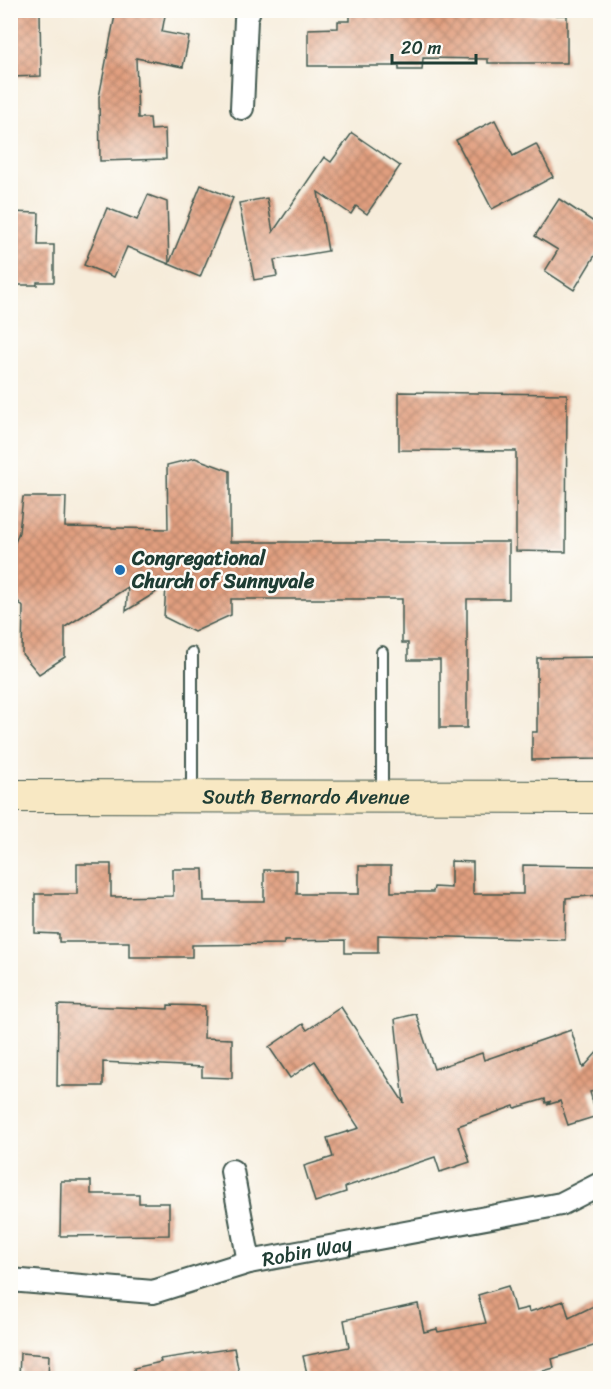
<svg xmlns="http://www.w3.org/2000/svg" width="611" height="1389" viewBox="0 0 611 1389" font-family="Sriracha,sans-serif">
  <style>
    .building { fill: url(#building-cross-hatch) }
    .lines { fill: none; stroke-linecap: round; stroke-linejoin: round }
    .lane-casing { stroke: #3f574d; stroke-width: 14 }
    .street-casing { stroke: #3f574d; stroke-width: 26 }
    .secondary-casing { stroke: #3f574d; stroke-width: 34 }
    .lane { stroke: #fff; stroke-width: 10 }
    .street { stroke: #fff; stroke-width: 22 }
    .secondary { stroke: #f8e8c3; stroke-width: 32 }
    .poi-dot { fill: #1f6fb2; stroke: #fdfcf7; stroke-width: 2 }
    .labels { text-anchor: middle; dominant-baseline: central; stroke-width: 5; stroke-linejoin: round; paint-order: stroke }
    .poi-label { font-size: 20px; font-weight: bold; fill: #1f3d34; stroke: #fdfcf7; text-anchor: start }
    .street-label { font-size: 20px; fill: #1f3d34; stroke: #fdfcf7 }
  </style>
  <defs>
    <pattern id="building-cross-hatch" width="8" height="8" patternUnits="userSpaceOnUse" patternTransform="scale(1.5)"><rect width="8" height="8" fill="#e19f7f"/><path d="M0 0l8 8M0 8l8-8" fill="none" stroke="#b68369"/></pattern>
  </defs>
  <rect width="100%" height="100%" fill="#fdfcf7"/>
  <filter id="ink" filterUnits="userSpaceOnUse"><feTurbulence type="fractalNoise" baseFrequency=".0167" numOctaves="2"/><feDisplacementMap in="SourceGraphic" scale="12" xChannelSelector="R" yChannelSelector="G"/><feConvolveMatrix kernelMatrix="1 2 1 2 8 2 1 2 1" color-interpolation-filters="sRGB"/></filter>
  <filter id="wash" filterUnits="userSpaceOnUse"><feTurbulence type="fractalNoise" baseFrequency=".008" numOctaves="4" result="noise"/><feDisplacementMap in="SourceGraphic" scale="24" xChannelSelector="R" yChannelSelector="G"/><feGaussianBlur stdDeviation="1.35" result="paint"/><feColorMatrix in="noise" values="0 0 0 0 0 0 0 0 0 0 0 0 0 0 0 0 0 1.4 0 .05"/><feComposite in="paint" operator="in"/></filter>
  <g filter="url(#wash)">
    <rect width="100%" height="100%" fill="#f6ecda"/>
    <g id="blocks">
      <g class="building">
        <polygon points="10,10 40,10 41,76 10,77"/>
        <polygon points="116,10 166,10 162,32 189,37 183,67 136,58 138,118 150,118 151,130 165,129 166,159 100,161 99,97"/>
        <polygon points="350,10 378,10 378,15 444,15 444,10 516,10 516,15 567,15 567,63 488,63 488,59 423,58 422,70 399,70 399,66 308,66 308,29 338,28 338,21 350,21"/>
        <polygon points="495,120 513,156 536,144 553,177 492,209 456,140"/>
        <polygon points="352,133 400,166 367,214 356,206 351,214 318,192 328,251 274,260 277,276 254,280 239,203 267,198 273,232 324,157 331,162"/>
        <polygon points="201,185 233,198 200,277 169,264"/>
        <polygon points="148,195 167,202 169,264 127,247 114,277 84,265 107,208 137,220"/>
        <polygon points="559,199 600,226 600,247 574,290 545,271 558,250 535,236"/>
        <polygon points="10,212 39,213 38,245 54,245 54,282 37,282 37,285 10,285"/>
        <polygon points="399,392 567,394 566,552 516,551 516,451 399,450"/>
        <polygon points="195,458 230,471 230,542 509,542 509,599 467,599 467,728 440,728 440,660 408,660 408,643 402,643 402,599 231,599 231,615 194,632 164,617 166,586 126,611 128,587 65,627 65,657 39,674 22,654 23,607 10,592 10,555 19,532 23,497 66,497 65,527 168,529 167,465"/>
        <polygon points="600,657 600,759 532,760 532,732 537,732 537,658"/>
        <polygon points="451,861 473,862 473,894 523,894 523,865 600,866 600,895 566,898 565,940 378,935 378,953 345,953 345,940 284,941 284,944 192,945 192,957 129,957 129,942 59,942 59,934 35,933 35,894 77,894 77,864 111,864 111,897 173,896 173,869 203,869 204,901 264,901 264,870 297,870 297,894 359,894 359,866 391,866 391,892 433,892 434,887 451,888"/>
        <polygon points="58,1005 168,1009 168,1005 205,1006 204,1038 232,1039 232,1078 202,1077 202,1067 103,1062 103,1086 57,1086"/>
        <polygon points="341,1007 404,1103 395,1019 416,1014 434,1069 482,1053 484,1060 571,1030 583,1068 600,1049 600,1089 590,1092 597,1116 568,1125 560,1101 547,1105 551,1101 546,1103 545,1099 515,1108 514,1106 458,1126 470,1162 440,1172 435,1157 345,1187 346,1192 315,1202 304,1166 333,1157 327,1138 359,1128 315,1061 290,1078 269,1047 303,1024 307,1030"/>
        <polygon points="61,1181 91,1181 91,1194 139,1194 139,1203 169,1203 169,1235 60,1236"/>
        <polygon points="508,1286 515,1311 528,1308 529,1312 564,1301 569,1318 600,1303 600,1344 552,1359 554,1368 519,1378 308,1378 303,1356 349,1347 344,1320 418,1304 424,1332 437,1329 438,1332 486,1323 478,1295"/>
        <polygon points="234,1348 240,1378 135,1378 134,1368 161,1362 160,1359"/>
        <polygon points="20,1353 49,1355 48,1378 19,1378"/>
      </g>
    </g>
  </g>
  <g filter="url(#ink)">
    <use href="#blocks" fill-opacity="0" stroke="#3f574d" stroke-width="1.5"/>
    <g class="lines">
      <g class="lane-casing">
        <g id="lane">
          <polyline points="382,652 382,793"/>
          <polyline points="192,653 192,794"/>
        </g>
      </g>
      <g class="street-casing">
        <g id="street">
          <polyline points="242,108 246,19 249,10"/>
          <polyline points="232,1171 249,1262"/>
          <path id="s1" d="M10,1280L153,1292L249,1262L561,1204L600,1184"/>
        </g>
      </g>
      <g class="secondary-casing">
        <g id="secondary">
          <path id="s2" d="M10,796L600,797"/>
        </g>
      </g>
      <use href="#lane" class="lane"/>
      <use href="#street" class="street"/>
      <use href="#secondary" class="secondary"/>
    </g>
  </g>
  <circle class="poi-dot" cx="120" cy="570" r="6"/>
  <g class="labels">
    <g class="poi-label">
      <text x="132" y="558">Congregational<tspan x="132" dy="23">Church of Sunnyvale</tspan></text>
    </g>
    <g class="street-label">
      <text stroke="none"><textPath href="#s2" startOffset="296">South Bernardo Avenue</textPath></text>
      <text stroke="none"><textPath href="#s1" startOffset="303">Robin Way</textPath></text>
    </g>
  </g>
  <rect width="611" height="1389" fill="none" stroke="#fdfcf7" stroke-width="36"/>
  <path d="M392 54v9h84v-9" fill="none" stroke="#1f3d34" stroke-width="3"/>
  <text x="401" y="54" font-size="18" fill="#1f3d34" stroke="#fdfcf7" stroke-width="4.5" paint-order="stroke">20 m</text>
</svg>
